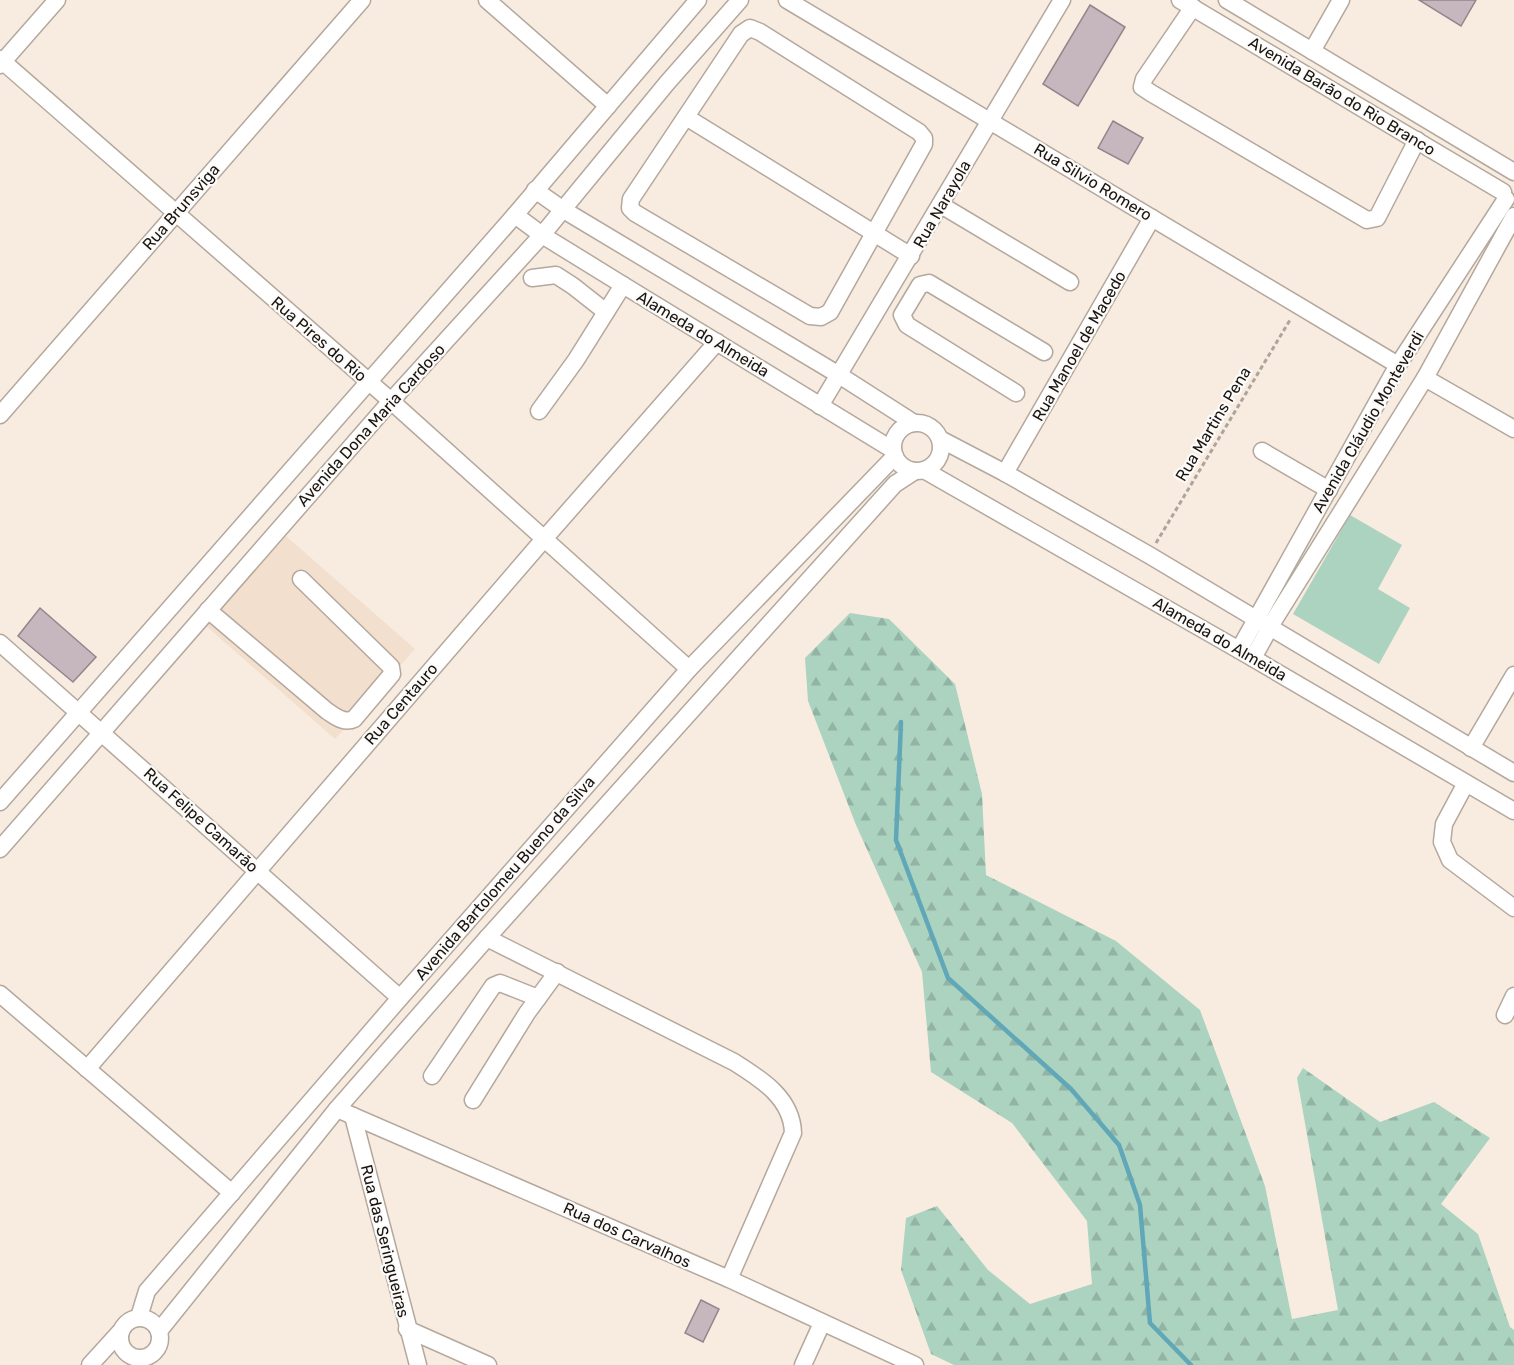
<svg xmlns="http://www.w3.org/2000/svg" width="1514" height="1365" viewBox="0 0 1514 1365" font-family="Rubik,sans-serif">
  <style>
    .built { fill: #f2dfce }
    .forest { fill: url(#forest-firs) }
    .garden { fill: #acd3c0 }
    .lines { fill: none; stroke-linecap: round; stroke-linejoin: round }
    .stream { stroke: #60a7b8; stroke-width: 4.5 }
    .building { fill: #c6b7bf; stroke: #93858c; stroke-width: 1.5 }
    .minor-casing { stroke: #b4a89d; stroke-width: 19 }
    .path { stroke: #ada49b; stroke-width: 3; stroke-dasharray: 4.5 3; stroke-linecap: butt }
    .minor { stroke: #fff; stroke-width: 16 }
    .labels { text-anchor: middle; dominant-baseline: central; stroke-width: 4.5; stroke-linejoin: round; paint-order: stroke }
    .street-label { font-size: 16px; fill: #181410; stroke: #fdfbf9 }
  </style>
  <defs>
    <pattern id="forest-firs" width="22" height="20" patternUnits="userSpaceOnUse" patternTransform="scale(1.5)"><rect width="22" height="20" fill="#acd3c0"/><path d="M5 1l3.5 6h-7zM16 11l3.5 6h-7z" fill="#93b4a4"/></pattern>
  </defs>
  <rect width="100%" height="100%" fill="#f8ece0"/>
  <polygon class="built" points="286,536 415,649 335,739 206,626"/>
  <polygon class="forest" points="850,613 889,619 955,684 982,794 986,875 1116,941 1200,1010 1265,1186 1292,1319 1338,1310 1297,1078 1303,1068 1380,1122 1434,1102 1490,1138 1441,1204 1478,1234 1510,1327 1514,1330 1514,1365 954,1365 931,1354 901,1270 906,1218 937,1206 988,1270 1030,1304 1092,1284 1087,1221 1012,1123 931,1072 922,972 856,825 808,701 805,658"/>
  <polygon class="garden" points="1350,515 1402,545 1378,589 1410,608 1379,664 1293,614"/>
  <g class="lines">
    <polyline class="stream" points="901,722 896,840 948,978 1071,1089 1119,1145 1140,1205 1150,1323 1191,1365"/>
  </g>
  <g class="building">
    <polygon points="1419,0 1476,0 1461,26"/>
    <polygon points="1090,5 1125,27 1078,106 1043,84"/>
    <polygon points="1113,121 1143,138 1128,164 1098,148"/>
    <polygon points="40,608 96,657 73,682 18,636"/>
    <polygon points="701,1300 719,1309 703,1342 685,1333"/>
  </g>
  <g class="lines">
    <g class="minor-casing">
      <g id="minor">
        <polyline points="487,0 608,106"/>
        <polyline points="787,0 1398,365"/>
        <polyline points="1180,0 1503,192"/>
        <polyline points="1227,0 1514,172"/>
        <polyline points="1193,7 1144,79 1142,87 1151,93 1367,220 1377,218 1417,140"/>
        <polygon points="750,28 760,32 919,132 924,138 924,144 830,312 821,317 810,316 635,213 630,208 631,199 741,34"/>
        <polyline points="1312,51 1341,0"/>
        <polyline points="0,59 391,401 689,669"/>
        <polyline points="0,65 57,0"/>
        <polyline points="686,117 911,256"/>
        <polyline points="535,190 562,209 839,375 914,423"/>
        <polyline points="941,205 1070,282"/>
        <polyline points="515,215 542,235 623,285 893,450"/>
        <polyline points="532,278 556,275 573,286 606,312"/>
        <polyline points="1425,378 1514,429"/>
        <polyline points="1016,393 907,325 902,315 920,285 929,283 1044,352"/>
        <polyline points="820,406 1062,0"/>
        <polyline points="539,411 576,360 623,285"/>
        <polyline points="0,415 362,0"/>
        <circle cx="917" cy="447" r="24"/>
        <polyline points="940,439 1005,473 1149,555 1514,773"/>
        <polyline points="1262,451 1329,490"/>
        <polyline points="924,470 1239,650 1514,811"/>
        <polyline points="1005,473 1152,218"/>
        <path d="M208,610L327,711C335,716 344,724 354,719L392,674L391,667L301,579"/>
        <polyline points="0,643 400,998"/>
        <polyline points="1239,650 1398,365 1506,199"/>
        <polyline points="1253,658 1274,620 1425,378 1514,216"/>
        <polyline points="1471,748 1514,675"/>
        <polyline points="1466,783 1444,824 1442,842 1450,860 1514,908"/>
        <polyline points="0,802 515,215 698,0"/>
        <polyline points="0,849 391,401 542,235 667,83 740,0"/>
        <path d="M487,938L734,1062C761,1079 792,1098 793,1133L729,1279"/>
        <polyline points="0,994 232,1193"/>
        <polyline points="1505,1015 1514,996"/>
        <polyline points="87,1069 544,539 717,342"/>
        <polyline points="432,1076 493,986 500,983 538,998"/>
        <polyline points="473,1100 527,1013 557,972"/>
        <polyline points="337,1109 729,1279 915,1365"/>
        <polyline points="353,1116 418,1365"/>
        <polyline points="139,1317 147,1291 400,998 689,669 895,456"/>
        <circle cx="140" cy="1338" r="20"/>
        <polyline points="407,1329 488,1365"/>
        <polyline points="159,1331 337,1109 487,938 895,484 915,471"/>
        <polyline points="90,1365 120,1332"/>
        <polyline points="803,1365 822,1323"/>
      </g>
    </g>
    <polyline class="path" points="1156,543 1290,320"/>
    <use href="#minor" class="minor"/>
  </g>
  <g class="labels">
    <g class="street-label">
      <text transform="translate(1342 96) rotate(31)">Avenida Barão do Rio Branco</text>
      <text transform="translate(1093 182) rotate(31)">Rua Silvio Romero</text>
      <text transform="translate(942 204) rotate(-60)">Rua Narayola</text>
      <text transform="translate(181 207) rotate(-49)">Rua Brunsviga</text>
      <text transform="translate(703 334) rotate(31)">Alameda do Almeida</text>
      <text transform="translate(319 339) rotate(41)">Rua Pires do Rio</text>
      <text transform="translate(1079 346) rotate(-60)">Rua Manoel de Macedo</text>
      <text transform="translate(1368 422) rotate(-60)">Avenida Cláudio Monteverdi</text>
      <text transform="translate(1213 424) rotate(-59)">Rua Martins Pena</text>
      <text transform="translate(371 425) rotate(-48)">Avenida Dona Maria Cardoso</text>
      <text transform="translate(1220 639) rotate(30)">Alameda do Almeida</text>
      <text transform="translate(401 704) rotate(-49)">Rua Centauro</text>
      <text transform="translate(201 820) rotate(42)">Rua Felipe Camarão</text>
      <text transform="translate(505 878) rotate(-49)">Avenida Bartolomeu Bueno da Silva</text>
      <text transform="translate(627 1235) rotate(24)">Rua dos Carvalhos</text>
      <text transform="translate(385 1241) rotate(76)">Rua das Seringueiras</text>
    </g>
  </g>
</svg>
